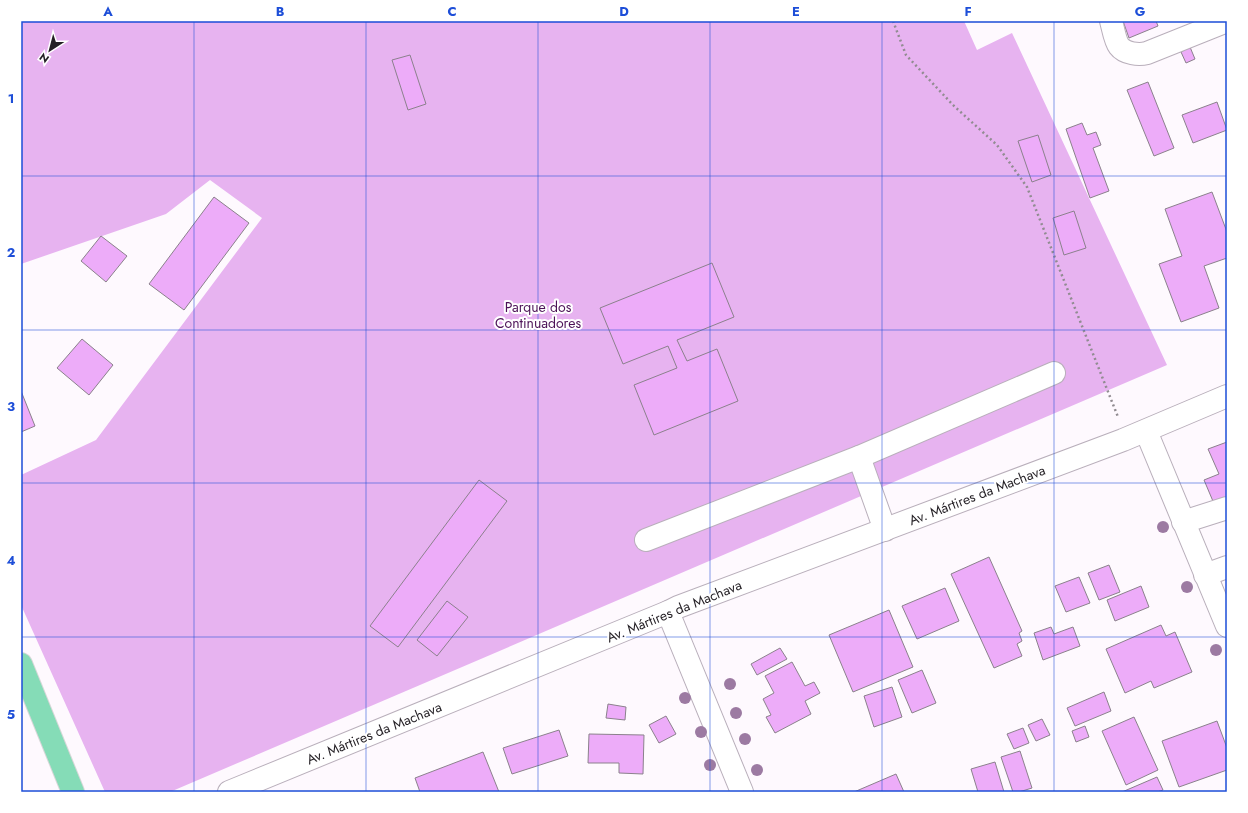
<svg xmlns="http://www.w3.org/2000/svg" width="1248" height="813" viewBox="0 0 1248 813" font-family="Jost,sans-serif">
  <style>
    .green { fill: #e7b3f0 }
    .building { fill: #edacf9; stroke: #8b818c }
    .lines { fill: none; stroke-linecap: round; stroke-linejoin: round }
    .minor-casing { stroke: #b9afbb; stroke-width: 24 }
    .major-casing { stroke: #d7d7d8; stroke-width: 24 }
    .path { stroke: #918c91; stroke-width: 2.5; stroke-dasharray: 2 3; stroke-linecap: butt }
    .minor { stroke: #fff; stroke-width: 22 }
    .major { stroke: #85dcb7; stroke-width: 22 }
    .tree { fill: #9c7aa2 }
    .grid { fill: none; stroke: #1d4ed8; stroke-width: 1; stroke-opacity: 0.55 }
    .labels { text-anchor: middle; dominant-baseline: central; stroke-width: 4; stroke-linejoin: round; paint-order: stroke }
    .park-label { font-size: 14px; fill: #4c1257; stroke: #fff }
    .street-label { font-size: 14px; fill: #231f24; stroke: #fff }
    .neatline { fill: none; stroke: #1d4ed8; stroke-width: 1.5 }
    .grid-label { font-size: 13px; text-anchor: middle; font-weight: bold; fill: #1d4ed8 }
  </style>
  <rect width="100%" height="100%" fill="#fef9fe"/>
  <polygon class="green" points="21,21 964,21 977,50 1012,33 1167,365 170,792 105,792 21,605 21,475 96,440 262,218 210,180 166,214 21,264"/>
  <g class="building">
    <polygon points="1123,21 1156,21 1158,26 1129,38"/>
    <polygon points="1190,47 1195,59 1186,63 1181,52"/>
    <polygon points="410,55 426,104 408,110 392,60"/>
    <polygon points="1148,82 1174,148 1154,156 1127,90"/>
    <polygon points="1217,102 1227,130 1193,143 1182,115"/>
    <polygon points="1082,123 1087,135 1096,132 1101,145 1093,148 1109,191 1090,198 1066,129"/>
    <polygon points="1038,135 1051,175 1032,182 1018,141"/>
    <polygon points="1212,192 1227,232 1227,258 1204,266 1219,308 1181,322 1159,264 1182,256 1165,209"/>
    <polygon points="214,197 249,223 184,310 149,284"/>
    <polygon points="1074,211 1086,248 1064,255 1053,218"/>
    <polygon points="101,236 127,256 106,282 81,261"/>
    <polygon points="712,263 734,317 677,340 687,361 717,349 738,401 654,435 634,385 677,368 668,346 623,364 600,308"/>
    <polygon points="82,339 113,365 89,395 57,368"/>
    <polygon points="21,391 35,426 21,432"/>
    <polygon points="1227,442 1227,501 1215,506 1204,480 1219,474 1208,449"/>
    <polygon points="479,480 507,501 398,647 370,626"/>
    <polygon points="989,557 1022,631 1019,633 1022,641 1017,644 1022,656 994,668 951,574"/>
    <polygon points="1109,565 1120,592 1099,600 1088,573"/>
    <polygon points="1079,577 1090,603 1066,612 1055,586"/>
    <polygon points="1141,586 1149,607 1115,621 1107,600"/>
    <polygon points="945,588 959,621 917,639 902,606"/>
    <polygon points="447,601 468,617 437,656 417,640"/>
    <polygon points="889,610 913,667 853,692 829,635"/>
    <polygon points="1161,625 1166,636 1175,632 1192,672 1154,688 1151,681 1125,693 1106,649"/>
    <polygon points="1051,627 1054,634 1073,627 1080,646 1043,660 1034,633"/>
    <polygon points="780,648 787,659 757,675 751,664"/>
    <polygon points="792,662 805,686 814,682 820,693 805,701 811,714 775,733 766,717 771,715 763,699 774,693 765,676"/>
    <polygon points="922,670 936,703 912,713 898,680"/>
    <polygon points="892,687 902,717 874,727 864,696"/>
    <polygon points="1104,692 1111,711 1075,726 1067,708"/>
    <polygon points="608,704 626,707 625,720 606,718"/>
    <polygon points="666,716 676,734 659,743 649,725"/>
    <polygon points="1134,717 1158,770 1126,785 1102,731"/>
    <polygon points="1042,719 1050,735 1036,741 1028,725"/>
    <polygon points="1217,721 1227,748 1227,770 1179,787 1162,741"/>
    <polygon points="1085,726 1089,737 1076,742 1072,731"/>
    <polygon points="1023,728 1029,743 1014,749 1007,734"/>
    <polygon points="559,730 568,756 512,774 503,748"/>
    <polygon points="589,734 644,735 643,774 619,773 619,763 588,763"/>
    <polygon points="1020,751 1032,788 1019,792 1013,792 1001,757"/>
    <polygon points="483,752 499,792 420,792 415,778"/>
    <polygon points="995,762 1004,792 978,792 971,769"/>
    <polygon points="896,774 904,792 854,792"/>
    <polygon points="1157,777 1163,790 1157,792 1122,792"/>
  </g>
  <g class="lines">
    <g class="minor-casing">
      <g id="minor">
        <path d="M1111,21C1113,28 1115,41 1119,46C1125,54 1139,55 1147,53L1227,21"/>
        <polyline points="1146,431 1227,626"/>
        <polyline points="859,457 1054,373"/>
        <polyline points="1183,522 1227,508"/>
        <polyline points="646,540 859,457 885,530"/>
        <polyline points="1205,575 1227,567"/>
        <polyline points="668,612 742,792"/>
        <polyline points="229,792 668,612 678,607 1123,440 1227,396"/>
      </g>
    </g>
    <g class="major-casing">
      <polyline id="major" points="21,664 73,792"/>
    </g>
    <polyline class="path" points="893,21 906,55 954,106 997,145 1027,187 1118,417"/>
    <use href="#minor" class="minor"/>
    <use href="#major" class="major"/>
  </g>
  <g class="tree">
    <circle cx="1163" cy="527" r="6"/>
    <circle cx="1187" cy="587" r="6"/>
    <circle cx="1216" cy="650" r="6"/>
    <circle cx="730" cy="684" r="6"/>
    <circle cx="685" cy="698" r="6"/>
    <circle cx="736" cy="713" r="6"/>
    <circle cx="701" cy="732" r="6"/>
    <circle cx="745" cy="739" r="6"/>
    <circle cx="710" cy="765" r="6"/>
    <circle cx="757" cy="770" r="6"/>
  </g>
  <path class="grid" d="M194,21V792M366,21V792M538,21V792M710,21V792M882,21V792M1054,21V792M21,176H1227M21,330H1227M21,483H1227M21,637H1227"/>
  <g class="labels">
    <g class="park-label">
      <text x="538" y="307">Parque dos<tspan x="538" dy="16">Continuadores</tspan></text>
    </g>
    <g class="street-label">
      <text transform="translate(977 495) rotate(-21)">Av. Mártires da Machava</text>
      <text transform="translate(674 611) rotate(-22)">Av. Mártires da Machava</text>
      <text transform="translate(374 733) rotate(-22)">Av. Mártires da Machava</text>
    </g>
  </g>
  <rect width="1248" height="813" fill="none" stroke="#ffffff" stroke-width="44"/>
  <g transform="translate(50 50) rotate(216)" stroke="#ffffff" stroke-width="3" paint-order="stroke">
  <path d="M0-3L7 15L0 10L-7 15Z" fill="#231f24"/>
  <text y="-6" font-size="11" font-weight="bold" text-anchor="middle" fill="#231f24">N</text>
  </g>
  <rect x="22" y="22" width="1204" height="769" class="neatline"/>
  <g class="grid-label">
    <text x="108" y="16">A</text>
    <text x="280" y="16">B</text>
    <text x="452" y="16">C</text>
    <text x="624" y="16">D</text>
    <text x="796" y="16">E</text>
    <text x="968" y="16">F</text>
    <text x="1140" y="16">G</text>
    <text x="11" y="103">1</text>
    <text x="11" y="257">2</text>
    <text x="11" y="411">3</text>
    <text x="11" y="565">4</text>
    <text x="11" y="719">5</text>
  </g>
</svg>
